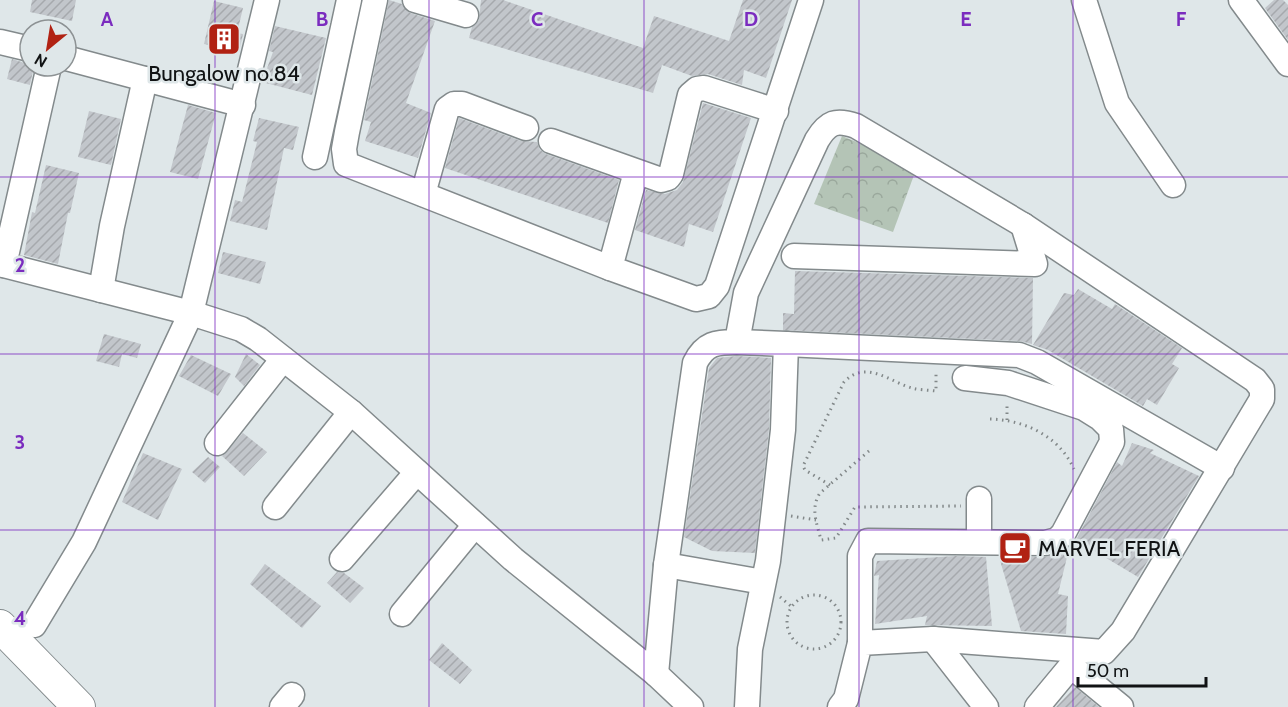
<svg xmlns="http://www.w3.org/2000/svg" width="1288" height="707" viewBox="0 0 1288 707" font-family="Cabin,sans-serif">
  <style>
    .park { fill: url(#park-crowns) }
    .building { fill: url(#building-hatch) }
    .lines { fill: none; stroke-linecap: round; stroke-linejoin: round }
    .minor-casing { stroke: #838a8c; stroke-width: 27 }
    .major-casing { stroke: #838a8c; stroke-width: 34 }
    .path { stroke: #828889; stroke-width: 3; stroke-dasharray: 1.5 4.5; stroke-linecap: butt }
    .minor { stroke: #fff; stroke-width: 24 }
    .major { stroke: #fff; stroke-width: 32 }
    .grid { fill: none; stroke: #7b2cbf; stroke-width: 1.5; stroke-opacity: 0.55 }
    .labels { text-anchor: middle; dominant-baseline: central; stroke-width: 5; stroke-linejoin: round; paint-order: stroke }
    .poi-label { font-size: 22px; fill: #111314; stroke: #dfe7e9 }
    .grid-label { font-size: 20px; text-anchor: middle; font-weight: bold; fill: #7b2cbf; stroke: #dfe7e9; stroke-width: 5; stroke-linejoin: round; paint-order: stroke }
  </style>
  <defs>
    <pattern id="park-crowns" width="20" height="18" patternUnits="userSpaceOnUse" patternTransform="scale(1.5)"><rect width="20" height="18" fill="#b4c4b6"/><path d="M2 6a3 3 0 1 1 6 0M12 15a3 3 0 1 1 6 0" fill="none" stroke="#9aa89c"/></pattern>
    <pattern id="building-hatch" width="6" height="6" patternUnits="userSpaceOnUse" patternTransform="scale(1.5)"><rect width="6" height="6" fill="#c2c6cb"/><path d="M-1 1l2-2M0 6l6-6M5 7l2-2" fill="none" stroke="#a6a9ad"/></pattern>
  </defs>
  <rect width="100%" height="100%" fill="#dfe7e9"/>
  <polygon class="park" points="842,136 917,167 893,232 814,204"/>
  <g class="building">
    <polygon points="32,0 76,0 72,21 30,12"/>
    <polygon points="389,0 402,4 410,13 435,21 406,103 431,113 418,158 365,141 371,122 364,120"/>
    <polygon points="481,0 503,0 643,48 654,16 729,41 743,0 792,0 766,78 744,70 742,85 708,74 692,76 662,65 653,93 469,38 472,27 479,20"/>
    <polygon points="1274,0 1283,0 1288,5 1288,40 1265,8"/>
    <polygon points="214,1 243,8 237,33 243,34 239,52 204,44"/>
    <polygon points="275,26 326,38 312,95 262,82 273,52 269,51"/>
    <polygon points="12,59 34,66 30,85 7,79"/>
    <polygon points="703,103 751,118 713,232 689,224 684,247 635,230 646,190 665,194 677,190 683,182"/>
    <polygon points="188,105 216,113 198,179 170,172"/>
    <polygon points="89,111 121,119 111,165 78,157"/>
    <polygon points="259,118 299,127 293,150 284,148 267,230 230,221 235,200 242,202 257,142 253,141"/>
    <polygon points="459,118 521,141 537,142 540,150 546,154 619,180 608,223 445,168"/>
    <polygon points="46,165 79,173 70,213 68,213 58,264 24,255 32,212 35,213"/>
    <polygon points="223,252 266,262 260,284 218,273"/>
    <polygon points="795,271 1033,278 1032,344 1020,341 783,330 783,313 794,314"/>
    <polygon points="1078,289 1112,309 1115,304 1182,348 1172,364 1179,368 1157,405 1147,399 1143,406 1048,350 1033,345 1064,293 1074,295"/>
    <polygon points="104,334 141,344 137,358 122,354 119,367 96,361"/>
    <polygon points="246,354 260,365 244,386 235,377"/>
    <polygon points="191,355 231,374 218,396 179,376"/>
    <polygon points="737,356 771,358 769,429 755,553 712,551 684,537 709,368 717,358"/>
    <polygon points="243,433 267,452 244,476 222,456"/>
    <polygon points="1132,443 1154,450 1150,453 1199,476 1138,577 1076,540 1117,462 1122,466"/>
    <polygon points="143,453 182,469 158,520 122,502"/>
    <polygon points="208,457 220,467 205,483 192,472"/>
    <polygon points="1069,549 1058,594 1068,596 1066,634 1021,631 999,557 1045,557"/>
    <polygon points="956,556 986,557 992,626 925,625 927,616 875,624 879,575 874,576 877,561"/>
    <polygon points="265,564 321,606 302,628 250,584"/>
    <polygon points="337,572 344,573 364,588 350,603 327,583"/>
    <polygon points="442,643 472,670 460,684 429,660"/>
    <polygon points="1075,687 1099,707 1056,707"/>
  </g>
  <g class="lines">
    <g class="minor-casing">
      <g id="minor">
        <polyline points="375,0 347,132 344,149 346,164 610,268"/>
        <polyline points="415,0 466,15"/>
        <polyline points="1084,0 1117,103 1173,185"/>
        <polyline points="1241,0 1288,64"/>
        <polyline points="0,42 30,49"/>
        <polyline points="66,58 243,105"/>
        <polyline points="551,141 661,180 668,178 671,174 690,95 697,89 704,88 776,111"/>
        <polyline points="315,157 349,0"/>
        <polyline points="636,172 610,268 696,299 709,296 717,286 811,0"/>
        <polyline points="423,194 447,109 454,104 462,104 526,128"/>
        <polyline points="794,256 1035,264 1023,225"/>
        <polyline points="0,264 191,313 241,329 258,339 351,412 513,559 656,674 691,707"/>
        <polyline points="4,265 49,66"/>
        <polyline points="101,290 112,226 145,79"/>
        <polyline points="737,342 786,344 783,430 768,561 750,649 747,707"/>
        <polyline points="786,344 1019,355 1037,362 1222,468"/>
        <polyline points="217,443 283,359"/>
        <polyline points="275,507 351,412"/>
        <polyline points="979,541 979,499"/>
        <polyline points="342,559 417,472"/>
        <polyline points="666,565 763,582"/>
        <polyline points="402,614 475,525"/>
        <polyline points="34,625 84,542 191,313 267,0"/>
        <polyline points="933,639 986,707"/>
        <polyline points="860,643 860,556 868,541 1045,543 1057,540 1063,534 1112,442 1111,429 1100,418 1084,408 1008,383 965,378"/>
        <path d="M656,674L666,565L695,363C705,343 716,342 737,342L746,293L817,140C828,122 836,119 856,126L1023,225L1255,380L1262,389V399L1123,631L1104,652L933,639L860,643L846,699L840,707"/>
        <polyline points="282,707 292,695"/>
        <polyline points="1037,707 1071,666 1121,707"/>
      </g>
    </g>
    <g class="major-casing">
      <polyline id="major" points="0,626 79,707"/>
    </g>
    <g class="path">
      <path d="M990,419C1025,420 1059,436 1074,469"/>
      <polyline points="1007,420 1007,403"/>
      <path d="M869,451L820,493C810,508 817,524 821,540L836,538L855,507L961,506"/>
      <path d="M830,485L805,470L803,466L844,382C866,359 890,382 912,388C919,390 928,390 936,391V372"/>
      <polyline points="791,516 816,520"/>
      <circle cx="814" cy="622" r="27"/>
      <polyline points="780,597 792,607"/>
    </g>
    <use href="#minor" class="minor"/>
    <use href="#major" class="major"/>
  </g>
  <path class="grid" d="M215,0V707M429,0V707M644,0V707M859,0V707M1073,0V707M0,177H1288M0,354H1288M0,530H1288"/>
  <defs>
    <g id="building-square" transform="scale(1.725)"><rect x="-9" y="-9" width="18" height="18" rx="4" fill="#b12213" stroke="#dfe7e9"/><path d="M-4-6H4V6H1V3H-1V6H-4ZM-2.5-4.3h1.7v1.8h-1.7ZM.8-4.3h1.7v1.8H.8ZM-2.5-1h1.7V.8h-1.7ZM.8-1h1.7V.8H.8Z" fill="#fff"/></g>
    <g id="cafe-square" transform="scale(1.725)"><rect x="-9" y="-9" width="18" height="18" rx="4" fill="#b12213" stroke="#dfe7e9"/><path d="M-5.5-4.5H6V0H3Q3 3.5 0 3.5H-2.5Q-5.5 3.5-5.5 0ZM3-3.2v2h1.7v-2ZM-6 4.5H4V6H-6Z" fill="#fff"/></g>
  </defs>
  <g fill-rule="evenodd">
    <use href="#building-square" x="224" y="39"/>
    <use href="#cafe-square" x="1015" y="548"/>
  </g>
  <g class="labels">
    <g class="poi-label">
      <text x="224" y="73">Bungalow no.84</text>
      <text x="1038" y="548" text-anchor="start">MARVEL FERIA</text>
    </g>
  </g>
  <g class="grid-label">
    <text x="107" y="26">A</text>
    <text x="322" y="26">B</text>
    <text x="537" y="26">C</text>
    <text x="751" y="26">D</text>
    <text x="966" y="26">E</text>
    <text x="1181" y="26">F</text>
    <text x="20" y="272">2</text>
    <text x="20" y="449">3</text>
    <text x="20" y="625">4</text>
  </g>
  <g transform="translate(48 48) rotate(210)"><circle r="28" fill="#dfe7e9" stroke="#8d9294" stroke-width="1.5"/>
  <path d="M0-4.5L10 22L0 15L-10 22Z" fill="#b12213"/>
  <text y="-9" font-size="16" font-weight="bold" text-anchor="middle" fill="#111314">N</text>
  </g>
  <path d="M1078 677v9h128v-9" fill="none" stroke="#111314" stroke-width="3"/>
  <text x="1087" y="677" font-size="18" fill="#111314" stroke="#dfe7e9" stroke-width="4.5" paint-order="stroke">50 m</text>
</svg>
